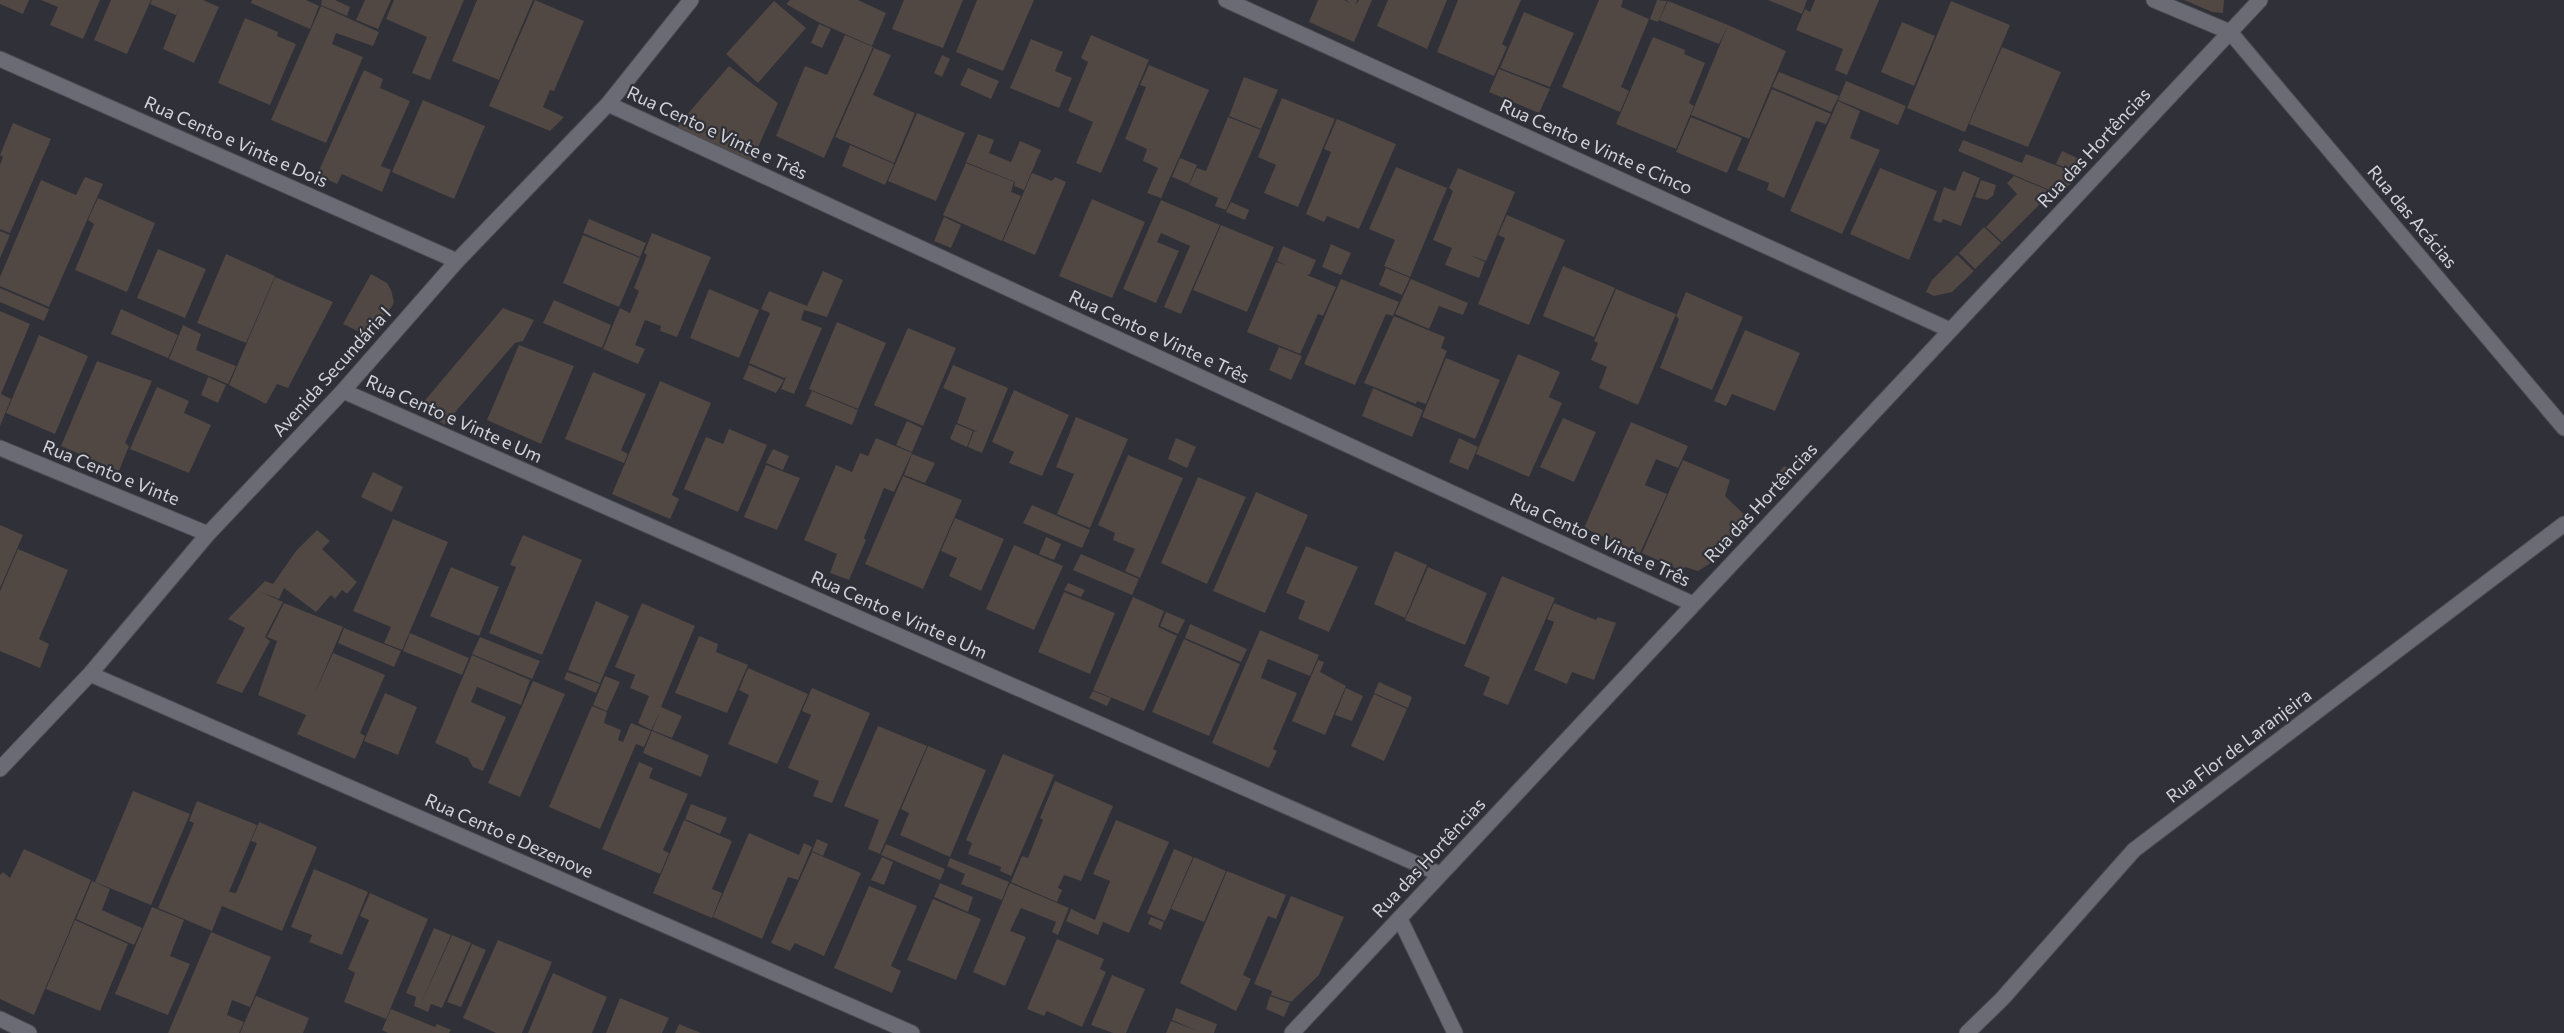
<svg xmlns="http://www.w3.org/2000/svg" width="2564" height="1033" font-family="Commissioner,sans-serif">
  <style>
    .building { fill: #514743 }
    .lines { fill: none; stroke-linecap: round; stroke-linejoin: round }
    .minor-casing { stroke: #4b4c53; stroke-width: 17 }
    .minor { stroke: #6a6b75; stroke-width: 15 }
    .labels { text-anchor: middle; stroke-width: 4.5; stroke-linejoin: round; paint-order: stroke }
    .street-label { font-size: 18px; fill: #d2d3d8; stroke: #2f3038 }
  </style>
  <rect width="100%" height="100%" fill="#2f3038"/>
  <path class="building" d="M0,0H29L23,14L0,4Z
    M41,0H100L83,39L50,25L58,7Z
    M111,0H151L127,54L94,40Z
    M152,0H203L219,7L194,63L163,49L180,6L176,15L150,4Z
    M252,0H306L319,6L310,29L251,3Z
    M322,0H335L350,7L347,16L321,5Z
    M365,0H391L378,29L356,20Z
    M394,0H464L430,80L412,73L427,37L386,19Z
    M477,0H533L499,80L452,61Z
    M535,0L584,21L554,91L550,90L543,107L564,117L550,131L489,106Z
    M790,0H858L886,13L872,46L818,22L786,4Z
    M904,0H963L943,48L892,29Z
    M977,0H1034L1003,71L956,52Z
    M1318,0H1344L1350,3L1346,0H1357L1356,5L1359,0H1372L1354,42L1309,22Z
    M1388,0H1447L1427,49L1377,26Z
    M1458,0H1521L1502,44L1507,47L1494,76L1437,52Z
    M1599,0H1623L1621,7L1649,19L1621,87L1629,91L1620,112L1562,87Z
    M1657,0L1667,1L1658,22L1650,19Z
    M1768,0H1807L1802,14Z
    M1815,0H1879L1847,75L1835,70L1843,49L1796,30L1805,9L1810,12Z
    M2184,0H2224L2223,13L2212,12Z
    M774,1L806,28L758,83L726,54Z
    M1668,1L1728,25L1719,44L1659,20Z
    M1951,1L2010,25L1965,132L1907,108Z
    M321,6L379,32L373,46L336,33L332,44L363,57L326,143L271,120Z
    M1524,12L1574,33L1550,87L1500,68Z
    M245,18L278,32L277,36L296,44L270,105L218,83Z
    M1902,22L1935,36L1914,86L1881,72Z
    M819,24L831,29L822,48L811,43Z
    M1728,25L1786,51L1749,139L1691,115Z
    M845,35L873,47L824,158L776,136L805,66L827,75Z
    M1091,35L1149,60L1101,173L1076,163L1093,122L1068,111L1088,62L1081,58Z
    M1653,37L1685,50L1684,54L1705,63L1689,103L1694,106L1676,149L1616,124Z
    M1031,39L1063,52L1055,71L1072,78L1059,108L1010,88Z
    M2002,47L2061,72L2028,147L1969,124Z
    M874,48L891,55L873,95L915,113L894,163L835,137Z
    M942,55L950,59L942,77L934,73Z
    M1149,65L1209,90L1161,198L1147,193L1158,168L1143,161L1147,149L1125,139L1146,87L1140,85Z
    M729,66L778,103L749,167L678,129L679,124Z
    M968,68L999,81L991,99L960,85Z
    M1499,69L1550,89L1539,113L1489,92Z
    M364,70L383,79L380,88L410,101L381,166L391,170L382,192L342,174L337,184L317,175Z
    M1779,72L1839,96L1831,112L1772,87Z
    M1244,77L1278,90L1261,129L1229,116Z
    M1846,81L1906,106L1898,125L1838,100Z
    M1772,89L1831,114L1826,124L1816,121L1784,198L1767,190L1769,183L1737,170Z
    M1282,98L1335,119L1298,207L1264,193L1276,165L1258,157Z
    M423,100L485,126L454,199L392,172Z
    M1838,101L1860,111L1850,138L1880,150L1842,234L1790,211Z
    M917,113L965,133L936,201L888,181Z
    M1228,117L1261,130L1226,210L1215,206L1218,198L1189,185L1197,168L1206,171Z
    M1691,117L1742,138L1727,173L1676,152Z
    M1337,119L1396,144L1359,229L1327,216L1324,222L1306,214L1331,152L1324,149Z
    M13,123L51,139L10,233L0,229V165L3,157L0,155Z
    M978,134L994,140L989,153L1011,162L1020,141L1041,150L1024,190L1014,186L1015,182L966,162Z
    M1963,140L2022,163L2026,154L2079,174L2061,195L1958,151Z
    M850,145L894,164L885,185L842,166Z
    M2062,151L2088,163L2080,173L2056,164Z
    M1180,158L1197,165L1189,184L1172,177Z
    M966,163L1014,182L1011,192L1021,196L1002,241L943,215Z
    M1396,167L1447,188L1410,277L1384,266L1395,240L1369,229Z
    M1458,168L1515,192L1486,261L1470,255L1485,262L1479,278L1445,265L1452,248L1433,240L1453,191L1449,188Z
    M1880,168L1937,191L1909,260L1850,234Z
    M1963,171L1980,178L1961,226L1943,219L1941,223L1933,220L1944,187L1955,191Z
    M1032,173L1052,181L1055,177L1066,182L1035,255L1003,241Z
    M2014,176L2052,192L2002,242L1986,227L2017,194L2007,183Z
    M85,177L103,184L49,307L0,286V277L41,180L76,195Z
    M1981,180L1996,185L1993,196L1987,200L1975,197Z
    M98,198L155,223L127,292L75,270L94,224L88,220Z
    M1092,199L1145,222L1112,298L1059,276Z
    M1161,200L1220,225L1181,314L1164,307L1190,246L1161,233L1157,242L1179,251L1156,303L1123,289Z
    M1231,202L1249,210L1245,220L1226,212Z
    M1507,215L1565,240L1529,325L1478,304L1505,238L1498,235Z
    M944,217L961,225L951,248L934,241Z
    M589,219L646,243L640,257L583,233Z
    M1221,225L1274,247L1247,312L1193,290Z
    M1984,227L2001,243L1975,269L1959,253Z
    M0,231L10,235L0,258Z
    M652,233L711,257L677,337L660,331L661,326L645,320L635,345L645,349L638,364L603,349L620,308L630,313L639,291L634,288L647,255L644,253Z
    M583,235L640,258L619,307L563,283Z
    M1331,244L1351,253L1341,275L1322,267Z
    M1283,246L1316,260L1310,274L1307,275L1336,287L1323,316L1318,314L1300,354L1247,332L1276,262L1286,265L1277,261Z
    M158,249L206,269L185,318L137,298Z
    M226,254L275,276L246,343L197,323Z
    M1957,255L1974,271L1952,292L1934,296L1926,292L1932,280Z
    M1563,266L1615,288L1594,337L1543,316Z
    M1386,268L1410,278L1402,295L1379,285Z
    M823,271L843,280L827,317L804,310L801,320L822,328L794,394L781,389L786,377L784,378L749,363L770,313L761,309L769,291L807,306Z
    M371,274L387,283L391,290L394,302L391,308L366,335L343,324Z
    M275,277L333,302L288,388L277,384L266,404L229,385Z
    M1341,279L1399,302L1393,316L1386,314L1355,385L1304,364Z
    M1411,279L1468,303L1463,315L1439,306L1429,329L1395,314Z
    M0,288L49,309L44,321L0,302Z
    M709,289L759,310L739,358L690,338Z
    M1616,289L1676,314L1638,405L1599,388L1607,367L1591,360L1598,343L1594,341Z
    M1686,292L1743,317L1712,390L1660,368L1679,319L1676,316Z
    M554,300L611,325L602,348L543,323Z
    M503,308L534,320L523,341L515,343L444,425L421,405Z
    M121,309L178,335L168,358L111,334Z
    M0,311L30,324L1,394L11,399L0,426Z
    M1394,316L1445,337L1441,348L1447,351L1426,404L1417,401L1416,404L1364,383Z
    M837,322L886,343L858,409L809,389Z
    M183,325L201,334L196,350L236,366L228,384L169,359Z
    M908,328L956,348L923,426L874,405Z
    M1745,330L1800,353L1775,411L1732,394L1726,406L1714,401Z
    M39,335L88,356L55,434L6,413Z
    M519,345L574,366L541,444L487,420Z
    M1279,347L1302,356L1291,380L1269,370Z
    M1518,354L1560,372L1549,397L1562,403L1529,477L1476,454Z
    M1446,358L1500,380L1475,439L1422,417Z
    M97,361L152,381L125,443L129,446L119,471L61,446Z
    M749,365L784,380L776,393L743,379Z
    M953,365L1008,388L982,453L968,447L974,431L978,432L957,423L966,398L943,388Z
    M593,372L646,394L621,450L628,454L624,463L565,439Z
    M208,377L226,385L218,403L201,395Z
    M660,381L711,403L672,495L679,499L670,519L612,494Z
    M157,387L189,401L184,413L211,425L189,473L130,449Z
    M1373,388L1423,410L1412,437L1362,416Z
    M1014,390L1069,415L1042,476L1009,463L1014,452L992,442Z
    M812,391L858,410L852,425L805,406Z
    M1076,417L1128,439L1090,528L1057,514L1074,474L1056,467Z
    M1563,418L1596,432L1574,482L1540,467Z
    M907,421L922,428L912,452L896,445Z
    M1631,422L1688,446L1678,468L1656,459L1645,485L1667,494L1640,553L1584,528Z
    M956,424L973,431L967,447L950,439Z
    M729,429L767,445L738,512L684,489L706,437L723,444Z
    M876,438L912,453L894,492L884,488L864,538L866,540L849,580L830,573L837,554L804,540L836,465L852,472L860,453L868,456Z
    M1176,438L1196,447L1187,468L1168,459Z
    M1459,438L1478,447L1468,470L1449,462Z
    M773,449L789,456L783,470L766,463Z
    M912,454L935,463L925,483L904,475Z
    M1128,455L1183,478L1140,578L1125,571L1135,549L1113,540L1115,533L1098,525Z
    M1683,460L1730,480L1725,496L1750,520L1711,563L1698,571L1685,567L1682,571L1642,553Z
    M766,465L800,478L777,530L744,517Z
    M1784,466L1795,471L1785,482L1774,478Z
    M373,472L403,487L392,512L361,497Z
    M903,476L962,500L923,589L865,564Z
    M1198,477L1246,497L1207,584L1161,563Z
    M1256,492L1308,515L1265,613L1213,591Z
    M1032,505L1090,530L1082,548L1023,523Z
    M955,518L1004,539L981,591L949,576L957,558L941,551Z
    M393,519L448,542L402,650L384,643L391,627L353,611Z
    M0,525L23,535L0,588Z
    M317,530L330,541L322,549L357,582L347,594L342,590L335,599L331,595L316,612L284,588L279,599L261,592L283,602L265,637L270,641L242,693L216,683L245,628L228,619L265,581L273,584L296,551Z
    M523,535L582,560L542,655L489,633L516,567L510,565Z
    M1046,537L1061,544L1054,560L1039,554Z
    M1014,545L1063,566L1034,630L986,609Z
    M1306,546L1358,567L1329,632L1298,619L1305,601L1286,593Z
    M18,549L68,570L39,639L49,644L40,668L0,651V591Z
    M1395,551L1427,565L1405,618L1374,604Z
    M1081,554L1139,579L1132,595L1073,570Z
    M451,567L499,587L479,636L430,616Z
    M1428,567L1487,593L1465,645L1405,620Z
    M1502,576L1555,598L1508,705L1483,695L1490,677L1464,666Z
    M1068,583L1085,590L1081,597L1064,590Z
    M1064,592L1115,613L1090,674L1038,652Z
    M1133,597L1164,611L1158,627L1177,636L1144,711L1093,690Z
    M596,601L629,616L600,683L568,670Z
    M284,603L343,627L314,695L333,653L385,675L360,733L365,736L355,759L297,734L306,715L258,695L277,641L267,637Z
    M642,603L695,626L661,707L682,716L672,738L652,730L660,712L651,730L638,723L649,696L630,688L635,675L615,667Z
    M1554,603L1596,620L1598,617L1616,623L1594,680L1572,672L1567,684L1534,670L1554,622L1547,619Z
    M1166,612L1185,620L1178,634L1160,626Z
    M1190,624L1247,649L1241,662L1185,638Z
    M344,628L401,651L394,667L338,643Z
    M1260,630L1319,655L1310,676L1268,659L1261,678L1297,693L1273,749L1277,751L1269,768L1212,743Z
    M410,633L469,658L462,675L403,651Z
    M699,636L718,644L716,652L748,665L727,713L675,693Z
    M480,637L540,661L532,679L472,654Z
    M1184,639L1240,664L1209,736L1152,712Z
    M472,655L530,680L521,705L477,687L471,702L506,717L483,771L473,767L468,758L435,743Z
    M1318,660L1324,662L1320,672L1346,686L1325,735L1292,721Z
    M748,668L808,694L777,764L728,744L749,695L739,690Z
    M567,672L600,684L596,693L564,679Z
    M605,676L620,682L607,711L593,705Z
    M533,681L565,694L520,797L488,783Z
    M1379,682L1412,697L1408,708L1374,693Z
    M812,688L870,713L832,803L813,796L819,781L788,768L811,715L802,711Z
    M1346,688L1363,696L1352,721L1335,715Z
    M1093,691L1111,698L1107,706L1089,698Z
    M385,693L417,707L398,755L364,741Z
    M1374,694L1407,709L1384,761L1351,746Z
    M592,706L607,712L604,723L621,730L618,740L623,742L631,723L651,731L644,747L636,744L600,829L549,807Z
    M878,726L927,746L880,854L868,849L879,820L844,806Z
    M652,731L709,755L701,777L643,753Z
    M928,746L986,770L950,857L900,835L909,813L901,809Z
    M1003,754L1054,775L1011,876L1000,871L1001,867L968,854L972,843L966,840Z
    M639,762L653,768L649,778L688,794L663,850L669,853L660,874L602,849Z
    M1055,781L1113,806L1081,881L1064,875L1058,888L1062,890L1057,902L1011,882L1022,856L1028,858L1043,820L1040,818Z
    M133,791L190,814L151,905L95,882Z
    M197,801L257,825L229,892L236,893L257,843L251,841L259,822L317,847L282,931L222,906L212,931L158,908L194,823L189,821Z
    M691,804L727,818L720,834L685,819Z
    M684,820L732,841L712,889L722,893L712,918L653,893Z
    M1116,820L1169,842L1129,933L1103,922L1098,935L1066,921L1071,909L1095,920L1110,881L1093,874Z
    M749,833L799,855L804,843L812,847L798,880L788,877L762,939L713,917Z
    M817,839L828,844L823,856L812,851Z
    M886,844L945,869L940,880L881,855Z
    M24,849L91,880L34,1015L0,999V875L3,872L10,878Z
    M1174,849L1193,857L1165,921L1147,913Z
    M812,852L861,873L824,956L795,943L790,951L771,943Z
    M882,857L893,862L884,885L871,880Z
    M1194,857L1226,871L1204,922L1171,909Z
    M950,858L1009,882L1002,900L961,884L965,874L947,866Z
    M314,869L368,892L342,955L309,942L312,935L291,927Z
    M1227,871L1286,895L1276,919L1268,916L1243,975L1251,979L1236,1011L1180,983Z
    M92,881L110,889L102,910L142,928L134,945L76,919Z
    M940,883L973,897L968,912L934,897Z
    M1010,883L1069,908L1058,935L1052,932L1056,922L1021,908L1010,931L1026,937L1005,986L973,972Z
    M869,886L917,906L891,966L901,971L892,993L834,968Z
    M370,893L428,919L386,1019L344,1002L355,973L348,969L369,920L360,916Z
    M1291,896L1344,917L1319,975L1291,1002L1271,995L1272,991L1254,984Z
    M933,899L981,919L956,980L907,960Z
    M152,907L184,920L170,956L190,964L168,1015L115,994Z
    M1151,917L1164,922L1161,930L1148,924Z
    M75,920L128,944L100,1011L46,989Z
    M434,928L451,935L419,1008L414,1006L416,997L406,993Z
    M211,932L271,957L250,1007L232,1000L227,1015L244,1022L239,1033H168Z
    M452,935L471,943L442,1008L431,1004L428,1012L419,1008Z
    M1057,939L1104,959L1100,969L1106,972L1082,1027L1047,1011L1044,1016L1027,1009Z
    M498,940L552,962L522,1033H496L463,1018Z
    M472,944L486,950L461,1007L447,1002Z
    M553,973L607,997L592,1033H528Z
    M1112,975L1145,989L1126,1033H1113L1091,1025Z
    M256,996L309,1018L303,1033H240Z
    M1270,996L1290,1003L1284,1017L1266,1009Z
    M620,998L669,1018L662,1033H606Z
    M1176,1008L1217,1024L1214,1033H1166L1171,1021L1198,1031L1172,1020Z
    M391,1009L435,1027L437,1024L451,1030L449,1033H388L382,1030Z
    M679,1024L701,1033H675Z"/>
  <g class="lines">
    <defs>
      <path id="minor" d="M1226,0L1950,330
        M2154,0L2230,32L2564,428
        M0,59L457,261
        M608,104L1693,604
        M343,391L1440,874
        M0,448L208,534
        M90,674L912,1033
        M0,769L90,674L208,534L343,391L457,261L608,104L691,0
        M1400,919L1455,1033
        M0,1019L29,1033
        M1292,1033L2260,0
        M1967,1033L2002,999L2134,850L2564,524"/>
    </defs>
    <use href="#minor" class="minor-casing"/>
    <use href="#minor" class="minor"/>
  </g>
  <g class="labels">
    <g class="street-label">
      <text transform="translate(717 133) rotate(25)" y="6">Rua Cento e Vinte e Três</text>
      <text transform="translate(236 142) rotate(24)" y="6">Rua Cento e Vinte e Dois</text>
      <text transform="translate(1596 147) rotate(24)" y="6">Rua Cento e Vinte e Cinco</text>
      <text transform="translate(2094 148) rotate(-47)" y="6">Rua das Hortências</text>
      <text transform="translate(2412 217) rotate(50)" y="6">Rua das Acácias</text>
      <text transform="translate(1159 337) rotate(25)" y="6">Rua Cento e Vinte e Três</text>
      <text transform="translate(332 372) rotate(-48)" y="6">Avenida Secundária I</text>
      <text transform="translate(454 419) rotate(24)" y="6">Rua Cento e Vinte e Um</text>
      <text transform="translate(111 473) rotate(22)" y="6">Rua Cento e Vinte</text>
      <text transform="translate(1761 503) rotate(-47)" y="6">Rua das Hortências</text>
      <text transform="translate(1600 540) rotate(25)" y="6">Rua Cento e Vinte e Três</text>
      <text transform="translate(899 615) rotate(24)" y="6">Rua Cento e Vinte e Um</text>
      <text transform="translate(2239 746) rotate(-37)" y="6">Rua Flor de Laranjeira</text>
      <text transform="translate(509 836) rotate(24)" y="6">Rua Cento e Dezenove</text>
      <text transform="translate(1429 858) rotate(-47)" y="6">Rua das Hortências</text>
    </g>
  </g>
</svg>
